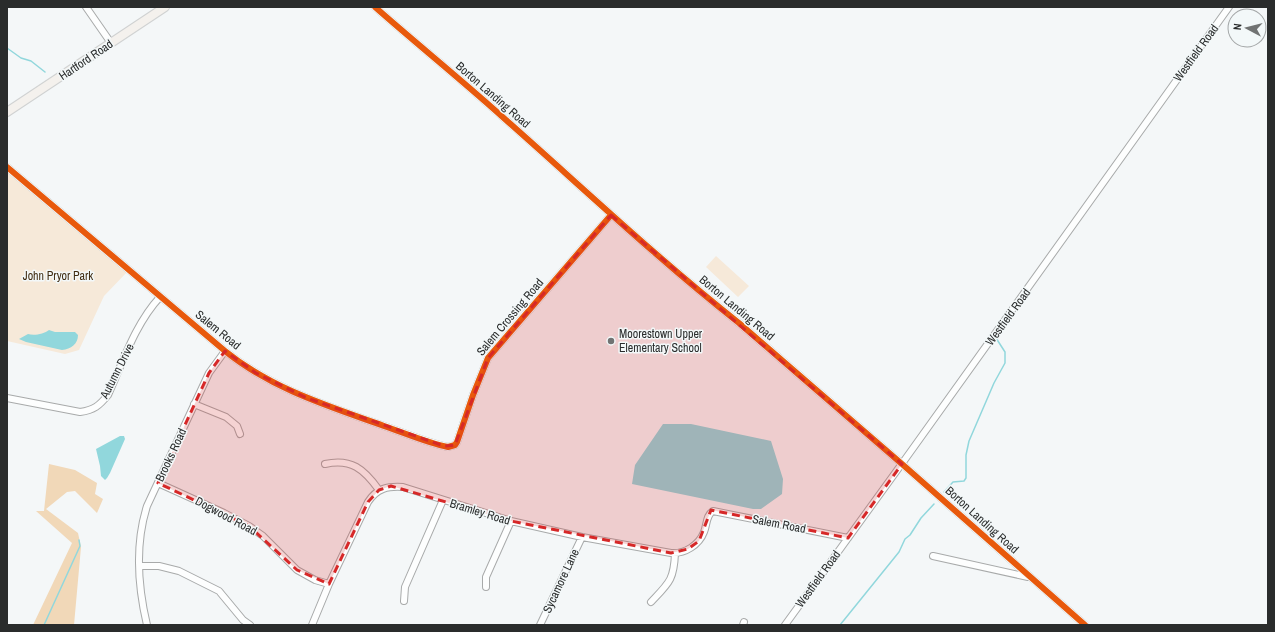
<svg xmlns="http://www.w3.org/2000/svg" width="1275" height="632" font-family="'Archivo Narrow',sans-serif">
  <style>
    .green { fill: #f6e9d9 }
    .forest { fill: #f1d8b8 }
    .water { fill: #91d7dc }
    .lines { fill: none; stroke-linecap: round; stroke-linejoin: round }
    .stream { stroke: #91d7dc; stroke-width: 1.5 }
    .minor-casing { stroke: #a8aaaa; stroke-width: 8 }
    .major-casing { stroke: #d0d2d2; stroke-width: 10 }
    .minor { stroke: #fdfefe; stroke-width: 6 }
    .major { stroke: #f4f1ed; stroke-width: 8 }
    .cycleway-casing { stroke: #f3f8f9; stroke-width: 8 }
    .cycleway { stroke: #e8590c; stroke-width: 6 }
    .marked { fill: #d62828; fill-opacity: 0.2; stroke: #d62828; stroke-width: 3; stroke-dasharray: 8 5; stroke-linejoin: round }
    .poi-dot { fill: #717373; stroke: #f3f8f9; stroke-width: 1.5 }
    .labels { text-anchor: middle; stroke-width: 3; stroke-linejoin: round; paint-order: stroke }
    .street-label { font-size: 12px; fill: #2a2c2c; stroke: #f3f8f9 }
    .park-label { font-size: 12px; fill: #402c12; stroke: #f3f8f9 }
    .poi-label { font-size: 12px; fill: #2a2c2c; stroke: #f3f8f9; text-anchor: start }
  </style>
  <rect width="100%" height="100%" fill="#f4f7f8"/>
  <path class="green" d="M7,164L129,270L104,296L79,350L65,354L7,341Z
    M716,256L749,286L738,297L706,267Z"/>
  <path class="forest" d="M49,464L75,470L97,483L95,494L103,499L97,513L75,491L67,492L46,509L78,533L81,547L74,625H33L72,543L36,511H44Z"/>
  <path class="water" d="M49,330L55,332H75L78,335C78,344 71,349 62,350L26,342L19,339L28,334C34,336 44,334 49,330Z
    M663,424H691L771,441L783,479L782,494L761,509H753L632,484L635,465Z
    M120,436H124L125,439L110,473L107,478L105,480L101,476L100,466L96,449Z"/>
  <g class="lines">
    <path class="stream" d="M7,48L21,58L31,61L45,72
      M944,492L953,482L964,481L966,478V455L969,441L994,383L1005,363V352L996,338
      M44,625L80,546L79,540
      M840,625L899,552L905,539L910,535L921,518L934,504"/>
    <defs>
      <path id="minor" d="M86,7L111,43
        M375,7C418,45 463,81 506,120C583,188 658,259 739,323L902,464L1085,625
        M7,167L225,351C272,389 328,406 384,426C405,433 427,443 448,447L455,445L457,442L473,395L488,358L611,215
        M7,398L80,412C94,410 99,406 108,395C123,362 135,324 160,297
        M194,404L226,417L237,426L240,434
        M325,464C351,458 364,469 379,490
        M158,483L224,513L249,526L263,536L297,570L315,580L329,584
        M933,556L1028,577
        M140,566H159L179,571L219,591L243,620L250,625
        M486,587V577L511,521
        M404,601L405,587L443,500
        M651,602C669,583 674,580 675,553
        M147,625C138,587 135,544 147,506L209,373L225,351
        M312,625L329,584L368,502C377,488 388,486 403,487L511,521L582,537L671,553C685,554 699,545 704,532C707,525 706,515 713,511L848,538
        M540,625L582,537
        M743,625L744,622
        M785,625L906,458L1229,7"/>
      <path id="major" d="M7,112L165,7"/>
    </defs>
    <use href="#minor" class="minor-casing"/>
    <use href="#major" class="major-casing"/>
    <use href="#minor" class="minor"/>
    <use href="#major" class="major"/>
    <defs>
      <path id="cycleway" d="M375,7C418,45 463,81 506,120C583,188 658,259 739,323L902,464L1085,625
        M7,167L225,351C272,389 328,406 384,426C405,433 427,443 448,447L455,445L457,442L473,395L488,358L611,215"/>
    </defs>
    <use href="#cycleway" class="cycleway-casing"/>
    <use href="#cycleway" class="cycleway"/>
  </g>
  <path class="marked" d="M611,215L902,464L848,538L711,510L699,541L688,549L671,553L511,521L391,486L379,490L368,502L329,584L297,570L249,526L158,483L209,373L225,351L256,373L307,398L444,446L455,445L488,358Z"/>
  <circle class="poi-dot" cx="611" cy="341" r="4"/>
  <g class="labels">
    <g class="street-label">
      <text transform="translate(1196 53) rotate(-54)" y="4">Westfield Road</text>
      <text transform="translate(86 60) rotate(-34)" y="4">Hartford Road</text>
      <text transform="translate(493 95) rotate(41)" y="4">Borton Landing Road</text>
      <text transform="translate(737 308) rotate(40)" y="4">Borton Landing Road</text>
      <text transform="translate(510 317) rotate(-50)" y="4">Salem Crossing Road</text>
      <text transform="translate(1008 317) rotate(-54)" y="4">Westfield Road</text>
      <text transform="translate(218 330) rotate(39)" y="4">Salem Road</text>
      <text transform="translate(117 371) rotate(-63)" y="4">Autumn Drive</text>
      <text transform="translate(171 455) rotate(-65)" y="4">Brooks Road</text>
      <text transform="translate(480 512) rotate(17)" y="4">Bramley Road</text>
      <text transform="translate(226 516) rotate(28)" y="4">Dogwood Road</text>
      <text transform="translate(982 520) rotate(42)" y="4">Borton Landing Road</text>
      <text transform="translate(779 524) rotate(11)" y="4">Salem Road</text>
      <text transform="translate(818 579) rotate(-54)" y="4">Westfield Road</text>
      <text transform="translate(561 581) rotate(-65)" y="4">Sycamore Lane</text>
    </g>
    <g class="park-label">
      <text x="58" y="280">John Pryor Park</text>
    </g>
    <g class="poi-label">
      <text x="619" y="338">Moorestown Upper<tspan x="619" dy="14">Elementary School</tspan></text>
    </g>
  </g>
  <rect width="1275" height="632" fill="none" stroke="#2a2c2c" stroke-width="16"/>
  <g transform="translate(1247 28) rotate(277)"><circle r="19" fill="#f3f8f9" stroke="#a3a6a7"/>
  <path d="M0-3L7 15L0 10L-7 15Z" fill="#717373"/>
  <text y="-6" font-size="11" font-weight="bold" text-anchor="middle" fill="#2a2c2c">N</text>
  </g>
</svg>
